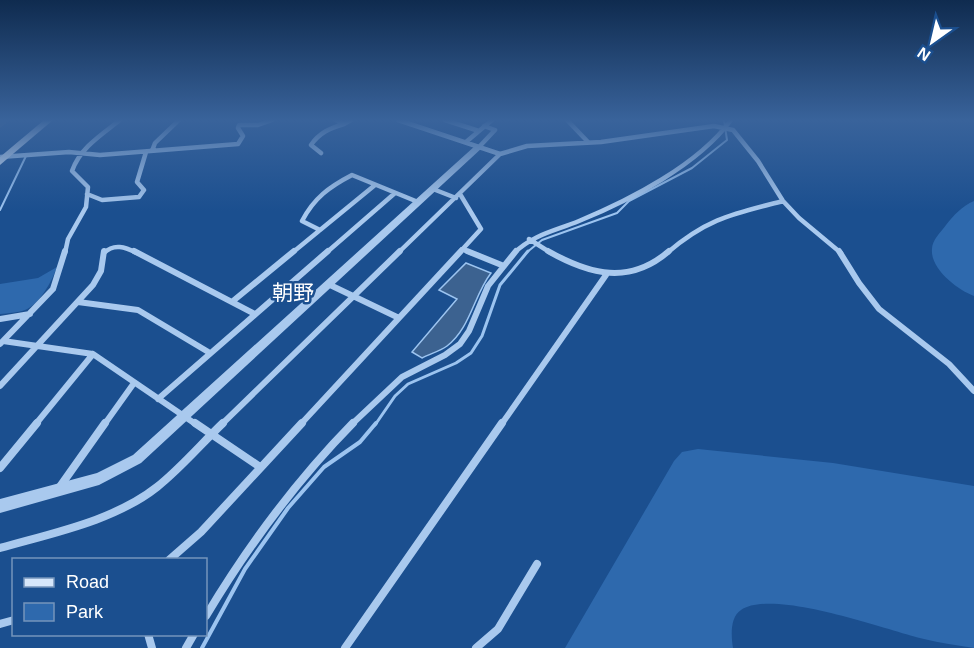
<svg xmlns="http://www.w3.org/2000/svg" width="974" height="648" font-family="Helvetica,'Noto Sans JP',sans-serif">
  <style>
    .green { fill: #2e69ad }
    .water { fill: #3c6290; stroke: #9cc4f0; stroke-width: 1.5 }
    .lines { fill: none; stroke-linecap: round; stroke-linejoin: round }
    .stream-far2 { stroke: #9cc4f0; stroke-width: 2 }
    .stream-far1 { stroke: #9cc4f0; stroke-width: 3 }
    .stream { stroke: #9cc4f0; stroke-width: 4 }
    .river { fill: #3c6290; fill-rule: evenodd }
    .minor-far2 { stroke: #a9c9ee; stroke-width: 4.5 }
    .minor-far1 { stroke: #a9c9ee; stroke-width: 6 }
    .minor { stroke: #a9c9ee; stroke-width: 8 }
    .tertiary { fill: #a9c9ee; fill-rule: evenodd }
    .secondary { fill: #d6e6fa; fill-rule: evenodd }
    .labels { text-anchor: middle; stroke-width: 5; stroke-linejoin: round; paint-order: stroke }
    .quarter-label { font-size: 21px; fill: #fff; stroke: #1b4f8f }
  </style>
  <rect width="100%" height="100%" fill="#1b4f8f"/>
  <path class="green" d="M974,201V296C958,290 930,269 932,249C932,240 941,232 946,225C954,215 962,206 974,201Z
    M57,267C52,281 40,304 25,310C17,313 8,313 0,314V284L38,278Z
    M698,449L833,463L974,486V648C957,645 940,643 924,639C886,630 774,588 741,610C730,617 731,636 733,648H565L674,461L682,452Z"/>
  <path class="water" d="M466,263L491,273C474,295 470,329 447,346C440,351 430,354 422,358L412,352L457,299L439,290Z"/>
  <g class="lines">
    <path class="stream-far2" d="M0,210L26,156
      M526,253L542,240L617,213L629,201L692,168L727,140L724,120"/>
    <path class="stream-far1" d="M375,425L395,396L408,384L456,363L471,353L482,336L500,285L528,251"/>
    <path class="stream" d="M202,648L245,569L288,508L324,467L360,442L376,423"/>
    <path class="river" d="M0,120H10L0,128Z"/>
    <path class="minor-far2" d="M336,120L344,124L351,120
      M398,120L500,154
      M445,120L479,131
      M567,120L588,142
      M466,142L492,120
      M479,147L495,130L484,126
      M152,151L155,143L179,120
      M321,153L311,145C319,133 330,128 344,124
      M0,157L69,152L100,155L238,144L243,136L238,128L239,125H258L272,120
      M433,189L456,198
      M87,194L102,200L139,197L144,190L137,182L146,152
      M320,230L302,221C314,198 329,187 352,175L418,202
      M529,239L551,253
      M462,249L471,253
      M65,253L68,239L86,207L88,187L72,171C80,148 101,135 120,120
      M104,253C114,243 125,247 137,253
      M292,253L375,185
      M326,253L395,193
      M398,253L500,154L527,146L601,142L714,126L733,130L758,161L783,201L799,218L841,253
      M459,253L481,229L460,194
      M514,253C534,234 555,231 579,221C630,200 698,165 731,120
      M667,253C708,218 733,214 783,201"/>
    <path class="minor-far1" d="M134,251L255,314
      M467,251L504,266
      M548,251C590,275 630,285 669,251
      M839,251L859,283L879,309L949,364L974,391
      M328,284L399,318
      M233,301L294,251
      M78,302L138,310L210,353
      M0,319L30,314
      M3,341L93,354L197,425
      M0,344L53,289L65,251
      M0,386L93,285L101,271L104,251
      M158,399L328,251
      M35,425L93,354
      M104,425L134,383
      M221,425L400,251
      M300,425L461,251
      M351,425L402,377L445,355L460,344L469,331L488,286L516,251
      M501,425L606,275"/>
    <path class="minor" d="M195,423L260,467
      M0,468L37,423
      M59,488L105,423
      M0,548C52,533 114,521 157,487C181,468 201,444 223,423
      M169,560L201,532L302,423
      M206,616C248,546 296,481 353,423
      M0,624L14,620
      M148,634L152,648
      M186,648L194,634
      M345,648L502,423
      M476,648L498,629L537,564"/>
    <path class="tertiary" d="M476,145L483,147L141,463L99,485L0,513V499L97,473L133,455Z"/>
    <path class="secondary" d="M44,120H53L0,165V157Z"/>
  </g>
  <linearGradient id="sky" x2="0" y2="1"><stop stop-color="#0f2b4f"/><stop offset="0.57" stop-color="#39639b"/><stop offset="1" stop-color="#39639b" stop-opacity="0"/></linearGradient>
  <rect width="974" height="211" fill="url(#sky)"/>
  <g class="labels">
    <g class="quarter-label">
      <text x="293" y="300">朝野</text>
    </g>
  </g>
  <rect x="12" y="558" width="195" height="78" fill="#1b4f8f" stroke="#7695bc" stroke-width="1.5"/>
  <rect x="24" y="578" width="30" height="9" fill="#d6e6fa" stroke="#7695bc" stroke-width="1.5"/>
  <text x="66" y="588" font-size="18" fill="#ffffff">Road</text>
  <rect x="24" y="603" width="30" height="18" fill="#2e69ad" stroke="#7695bc" stroke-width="1.5"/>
  <text x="66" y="618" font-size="18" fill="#ffffff">Park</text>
  <g transform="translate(932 42) rotate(214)" stroke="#1b4f8f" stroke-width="4.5" paint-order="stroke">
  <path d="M0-4.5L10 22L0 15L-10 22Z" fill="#ffffff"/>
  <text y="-9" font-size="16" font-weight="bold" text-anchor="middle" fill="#ffffff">N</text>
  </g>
</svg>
